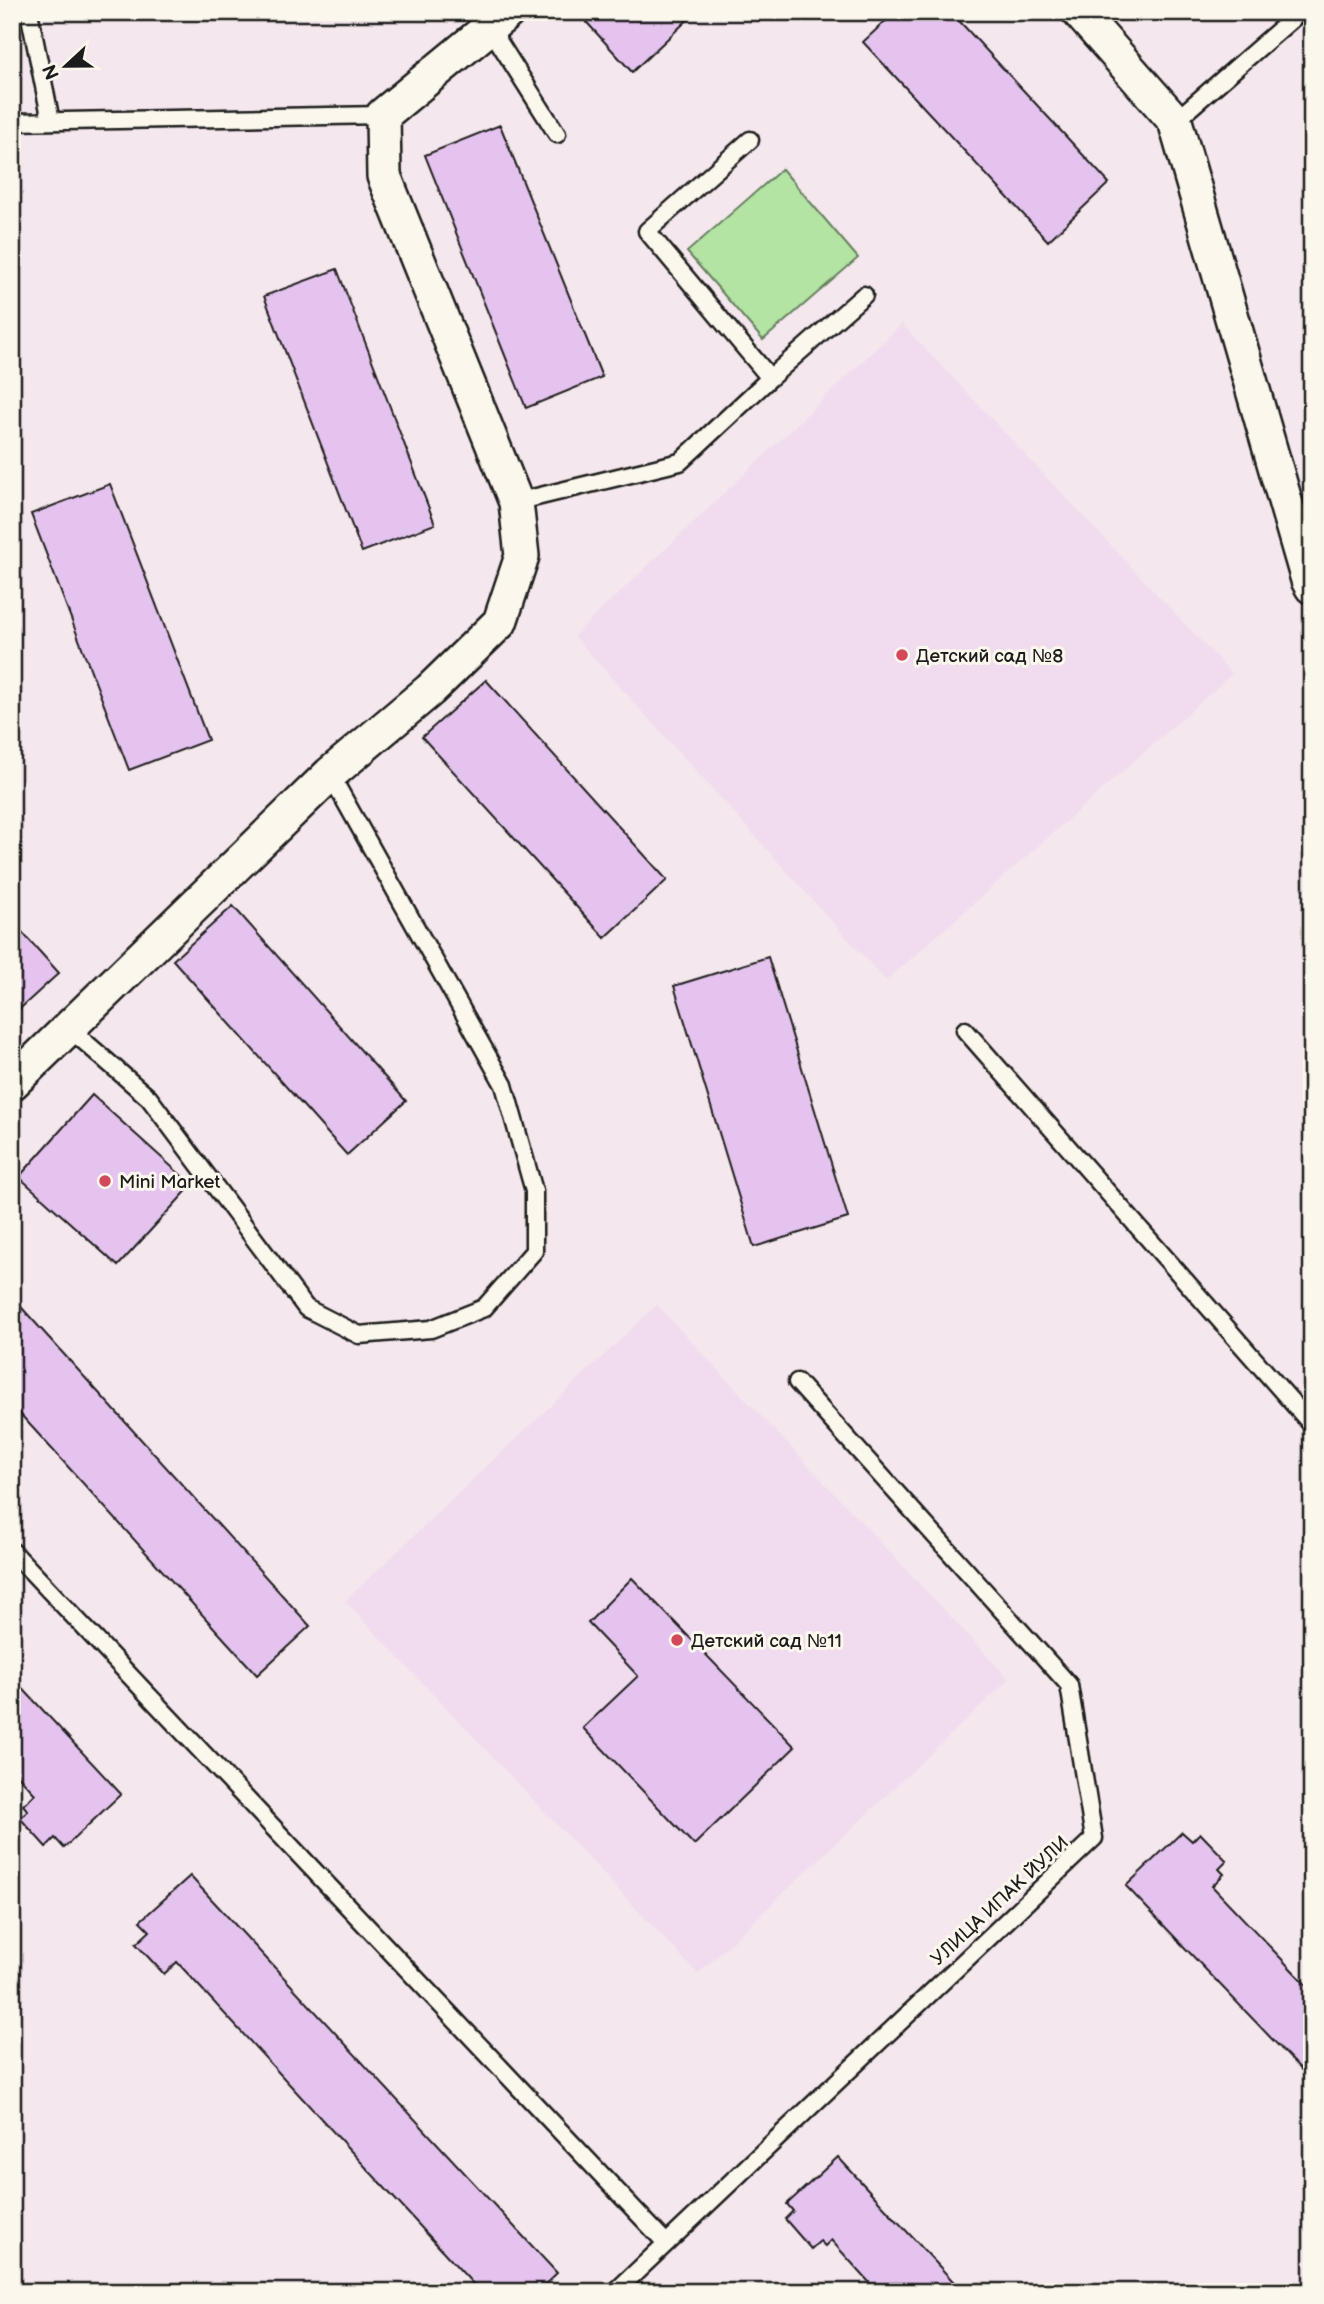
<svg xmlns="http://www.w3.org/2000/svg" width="1324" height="2304" font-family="'Balsamiq Sans',sans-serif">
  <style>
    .built { fill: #f0dcee }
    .green { fill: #b3e4a4; stroke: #688060; stroke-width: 2 }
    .building { fill: #e5c3ef; stroke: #1c1c1c; stroke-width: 2 }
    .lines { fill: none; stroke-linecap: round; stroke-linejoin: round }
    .lane-casing { stroke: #1c1c1c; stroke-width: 21 }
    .street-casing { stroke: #1c1c1c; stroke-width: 38 }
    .lane { stroke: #fbf7ec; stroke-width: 16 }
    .street { stroke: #fbf7ec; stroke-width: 33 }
    .poi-dot { fill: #d1495b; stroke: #fbf7ec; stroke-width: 2.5 }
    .labels { text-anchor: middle; stroke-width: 6; stroke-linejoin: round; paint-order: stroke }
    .poi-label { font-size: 19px; fill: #1c1c1c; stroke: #fbf7ec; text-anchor: start }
    .street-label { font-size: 19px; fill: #1c1c1c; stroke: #fbf7ec }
  </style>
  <rect width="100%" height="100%" fill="#f4e7ed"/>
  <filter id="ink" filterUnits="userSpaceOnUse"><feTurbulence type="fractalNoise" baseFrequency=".0143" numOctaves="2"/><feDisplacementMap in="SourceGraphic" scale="14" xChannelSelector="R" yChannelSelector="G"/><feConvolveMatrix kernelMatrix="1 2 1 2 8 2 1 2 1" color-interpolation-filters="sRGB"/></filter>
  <g filter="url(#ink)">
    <path class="built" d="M902,324L1232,674L886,981L574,636Z
      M657,1305L1009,1679L698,1974L345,1601Z"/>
    <path class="green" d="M782,169L858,258L763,340L687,252Z"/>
    <path class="building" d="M583,12H696L632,72L580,15Z
      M895,12H951L1109,183L1048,241L863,42Z
      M500,125L602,377L526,408L425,155Z
      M337,269L435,524L362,552L264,296Z
      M110,484L208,740L129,770L31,514Z
      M486,680L667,880L605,938L422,737Z
      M233,906L406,1101L347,1155L173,960Z
      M12,921L59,973L12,1016Z
      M768,957L848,1218L754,1247L674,986Z
      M92,1095L192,1185L118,1266L19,1177Z
      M12,1297L310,1626L257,1675L12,1405Z
      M632,1578L795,1747L694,1845L583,1728L638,1676L588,1623Z
      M12,1677L121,1794L64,1848L55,1838L46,1847L20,1818L28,1811L23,1805L35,1794L12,1769Z
      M1182,1832L1192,1841L1200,1833L1227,1861L1219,1869L1224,1874L1212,1886L1312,1991V2081L1126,1886Z
      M190,1876L557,2273L537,2292H469L475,2286L177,1962L164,1974L136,1944L150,1931L140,1921Z
      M838,2157L963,2292H878L831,2240L825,2246L820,2241L811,2249L785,2219L793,2211L787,2204Z"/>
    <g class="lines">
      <defs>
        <path id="lane" d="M29,12L51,121
          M490,28L557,134
          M1175,121L1300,12
          M12,122L383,115
          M770,378L864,295
          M516,502L680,462L770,378L647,231L750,140
          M70,1029L149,1098L306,1308L359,1335L431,1329L484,1308L534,1251V1191L504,1085L330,774
          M965,1030L1312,1425
          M12,1551L666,2243
          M615,2292L1094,1838L1069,1685L797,1382"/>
        <path id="street" d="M1079,12L1175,121L1308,580L1312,587
          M12,1083L330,774L430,690L500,622L522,556L516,502L384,176L383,115L508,12"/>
      </defs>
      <use href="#lane" class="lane-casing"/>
      <use href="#street" class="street-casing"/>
      <use href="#lane" class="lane"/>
      <use href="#street" class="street"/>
    </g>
  </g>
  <g class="poi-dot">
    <circle cx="902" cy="655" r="7"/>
    <circle cx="105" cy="1181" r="7"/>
    <circle cx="677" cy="1640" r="7"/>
  </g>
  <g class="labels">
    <g class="poi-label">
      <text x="916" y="662">Детский сад №8</text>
      <text x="119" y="1188">Mini Market</text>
      <text x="691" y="1647">Детский сад №11</text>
    </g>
    <g class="street-label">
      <text transform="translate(999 1900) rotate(-43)" y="7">УЛИЦА ИПАК ЙУЛИ</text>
    </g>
  </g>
  <rect width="1324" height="2304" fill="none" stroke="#fbf7ec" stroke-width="42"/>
  <rect x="21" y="21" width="1282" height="2262" fill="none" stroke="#1c1c1c" stroke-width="2.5" filter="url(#ink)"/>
  <g transform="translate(66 66) rotate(248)" stroke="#fbf7ec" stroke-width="5" paint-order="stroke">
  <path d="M0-5L12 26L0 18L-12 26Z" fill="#1c1c1c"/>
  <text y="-10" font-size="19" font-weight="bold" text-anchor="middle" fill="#1c1c1c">N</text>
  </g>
</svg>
